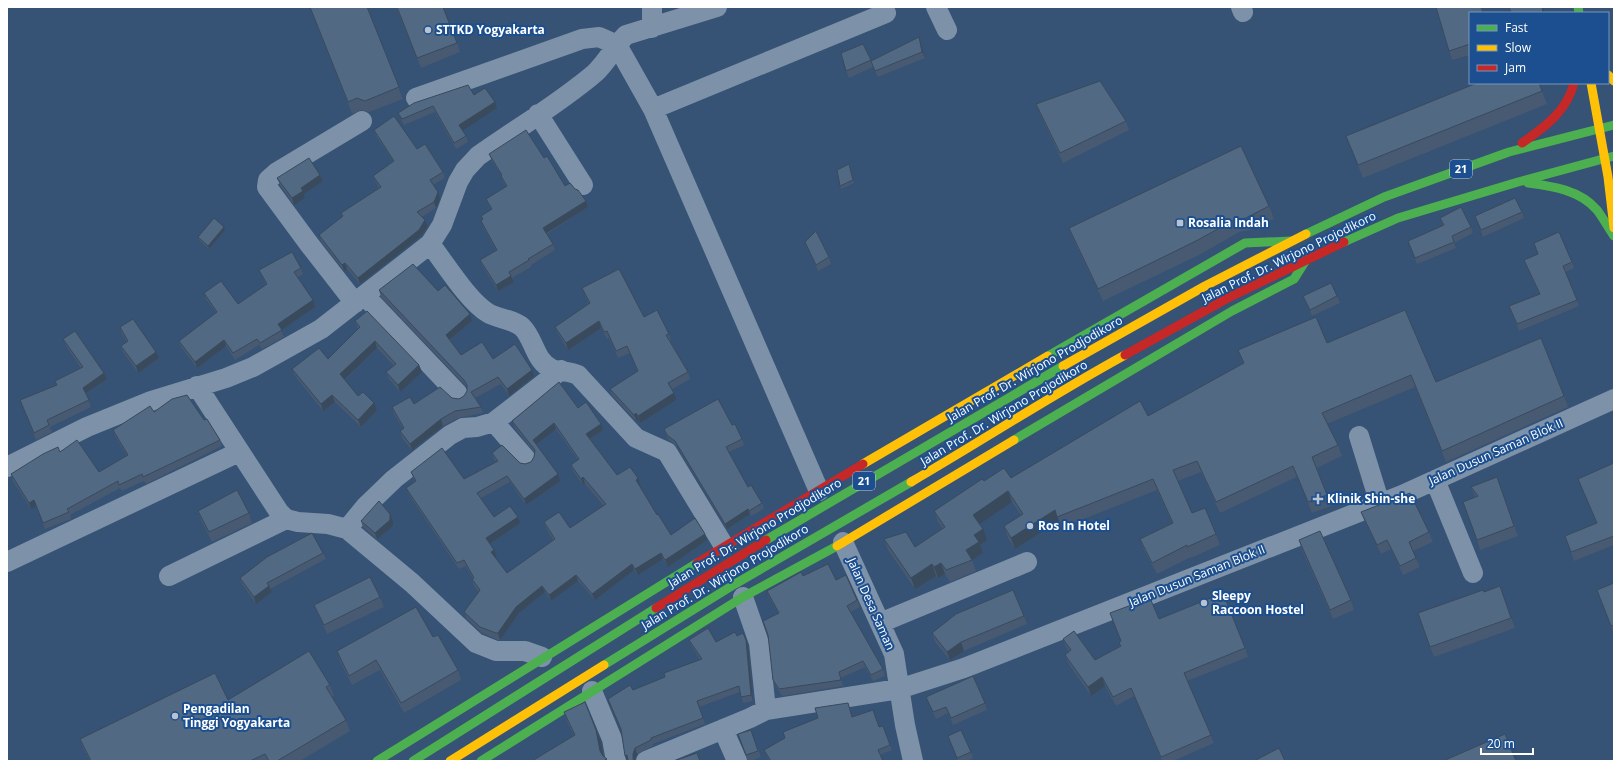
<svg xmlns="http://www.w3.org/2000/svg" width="1621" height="768" font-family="'Open Sans',sans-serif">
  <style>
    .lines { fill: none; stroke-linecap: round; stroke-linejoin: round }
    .street { stroke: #7d92a8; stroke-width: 20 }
    .fast { stroke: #4caf50; stroke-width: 9 }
    .slow { stroke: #ffc107; stroke-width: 9 }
    .jam { stroke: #c62828; stroke-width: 9 }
    .wall { fill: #475a72; fill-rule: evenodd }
    .shaded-wall { fill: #394a5c }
    .building { fill: #526984; stroke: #394a5c; fill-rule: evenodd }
    .poi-dot { fill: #b9c2ce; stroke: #1b4f8f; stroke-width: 1.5 }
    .labels { text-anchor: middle; stroke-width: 4; stroke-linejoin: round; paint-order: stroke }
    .shield { fill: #1b4f8f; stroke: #bbcadd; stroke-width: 1 }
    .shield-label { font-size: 11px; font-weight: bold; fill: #fff }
    .poi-label { font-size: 12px; font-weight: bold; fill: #fff; stroke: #1b4f8f; text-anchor: start }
    .street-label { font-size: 12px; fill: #fff; stroke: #1b4f8f }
  </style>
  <rect width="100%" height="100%" fill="#365274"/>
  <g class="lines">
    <path class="street" d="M652,7V28
      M936,7L947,30
      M1241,7L1243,12
      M416,98L582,39L599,37L617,45L653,109L819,491
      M653,109L886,13
      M538,114L583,185
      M430,244C445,263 468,301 488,313C498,319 513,319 522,327C534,338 535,362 552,369C560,372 570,371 578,375L636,438L667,452L724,546
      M365,296L458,394
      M355,303L309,244L267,187L268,180L277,172L362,121
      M197,386L279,512L286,519L298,522L328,524L347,529L412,583L476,643L496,651H525L542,657
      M494,422L526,459
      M1359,436L1380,504
      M7,467L87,427L151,401L226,378L253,367L321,329L430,244L442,225L458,182L465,170L478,156C516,129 560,103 595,73C607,62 614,47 626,35L717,7
      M1435,480L1473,573
      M347,529L365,507L394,479L450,435L463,428L477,427L494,422L561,370
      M843,542L894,654L905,725L913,761
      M7,562L239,452
      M169,576L286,519
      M743,597L759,643L766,710
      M880,623L1027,562
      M592,691L612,739L616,761
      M723,729L737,761
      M646,761L750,718L766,710L899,689L964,668L1402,495L1614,399"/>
    <path class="fast" d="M1578,7L1579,13
      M1528,183C1552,186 1580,190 1597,210C1603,218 1608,227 1614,236
      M1306,234L1384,197L1509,152L1614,125
      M1344,242L1398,218L1518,182L1614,156
      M1048,356L1245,243L1292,241
      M1014,440L1232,311L1294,279L1306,260
      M766,540L1063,366
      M604,665L735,584L911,482
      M377,761L697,563
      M413,761L656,608
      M481,761L743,597L837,546"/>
    <path class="slow" d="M1608,75L1614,81
      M1591,83L1608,177L1614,228
      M1063,366L1205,286L1306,234
      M863,464L1048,356
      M911,482C983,440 1052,395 1125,355
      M837,546L1014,440
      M450,761L604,665"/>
    <path class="jam" d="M1522,143C1545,127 1567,111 1574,83
      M1125,355L1228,298L1344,242
      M697,563L863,464
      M656,608L766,540"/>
  </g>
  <path class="wall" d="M310,7H367L403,99L369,112L361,110L352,114Z
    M396,7L457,43L460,52L421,68Z
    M1436,7H1482L1483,13H1470V55L1452,60Z
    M863,44L871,61L921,44L925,58L878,77L873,67L849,78L846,71Z
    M1539,83L1547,104L1363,178L1346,136Z
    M474,95L497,108L463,130L466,136L468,142L456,149L435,112L404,125L398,113Z
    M1036,104L1126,121L1129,130L1063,163L1040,114Z
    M374,130L417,149L443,172L445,178L433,185L438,192L440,198L436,208L422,217L425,220L428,226L421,236L360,284L347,269L344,271L321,241L319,235L343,217L341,213L379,188L375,181L373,176L393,161L376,136Z
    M489,154L544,158L565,186L586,201L588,207L547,234L553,244L555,250L531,265V267L512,278L514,282L498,291L483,267L480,260L496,250L483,227L481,221L483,220L481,216L491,210L486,199L506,187L503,182L501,175L492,161Z
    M849,164L854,183L841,189L840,186Z
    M320,175L323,181L304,194L305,198L294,205L280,185L277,178Z
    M1269,206L1274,219L1250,230L1239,232L1201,254L1103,301L1074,241L1069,228Z
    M1522,212L1524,218L1483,237L1475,216Z
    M1440,218L1471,227L1473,233L1454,243L1456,248L1417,264L1408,241L1443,226Z
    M225,230L209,249L199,240L198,237Z
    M805,242L829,257L831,264L818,271Z
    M1534,243L1572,262L1574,268L1566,272L1579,306L1519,331L1512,313L1539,294L1524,260L1538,254Z
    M301,268L303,274L297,278L313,300L315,307L281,330L284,337L262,349L259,345L235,360L226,346L197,368L181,347L179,341L216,313L206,299L204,293L238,304L266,285L262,276L259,270Z
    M582,288L644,317L669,334L671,341H670L688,372L690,379L671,390L676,400L640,423L639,420L637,422L612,395L610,389L637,371L630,353L618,358L609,338L607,339L601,328L568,350L558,334L555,327L589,304L585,295Z
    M379,290L438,291L472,321L450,340L461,355L493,359L534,376L509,396L501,384L475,398L481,407L483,413L458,418L443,426L412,450L402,438L400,431L403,429L394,414L392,407L452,398L459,399L464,396L467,391V387L381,297Z
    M1303,296H1337L1340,303L1312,316Z
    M355,321L419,365L422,372L400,392L389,379L386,372L394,366L377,348L345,380L358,396L374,403L377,410L361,427L335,402L323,411L295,376L292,369L328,359L358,329Z
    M120,327L159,358L138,373L123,352L121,346L127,342L122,334Z
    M63,339L104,373L107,379L86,394L91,407L50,427L52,432L36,440L20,400L57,385L55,381L81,368L66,346Z
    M1327,343L1436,382L1564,396L1568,407L1446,462L1415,387L1327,424L1338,445L1342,456L1317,468L1331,506L1312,513L1297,477L1220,513L1201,472L1178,481L1192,513L1216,534L1220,545L1191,558V557L1157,574L1144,550L1140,539L1172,523L1157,490L1061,528L1059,521L1015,549L1008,538L1004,526L1021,515L1012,502L980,524L987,540L980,545L983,553L972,560L976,571L950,582L945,574L938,578L936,576L915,589L888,550L884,539L915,547L943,529L938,522L934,511L984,481L1011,478L1148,416L1243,363L1238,350Z
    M578,408L603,430L590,439L617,475L640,485L639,486L657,515L671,535L707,540L668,567L663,559L638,575L634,570L595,600L578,581L551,601L545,592L519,613L500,640H498L482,633L467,619L464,612L479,592L474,586L472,579H473L466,566L459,569L409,495L406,488L415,482L411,472L464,479L496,462L494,459L492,453L520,463L525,464L531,462L534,457L535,453L515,428L512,421ZM556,429L578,460L571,465L573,471L583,485L585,484L604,506L570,528L544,522L546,528L553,540L507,573L495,557L497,556L494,550L490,544L520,523L518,517H494L481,498L510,482L526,505L560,481L537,445Z
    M154,412L204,420L220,440L222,446L146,484L144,481L122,491L120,488L70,515L71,519L45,529L36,506L31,509L13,481L11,474L60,452L99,472L127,456L115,436L113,430Z
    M732,425L742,439L744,445L729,452L748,487L762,503L764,509L751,516L750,514L727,529L677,446L669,440L666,435L664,429Z
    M1614,463V545L1574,561L1565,536L1597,523L1578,479Z
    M1497,477L1518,536L1480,550L1477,540L1475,497L1471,487Z
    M198,511L249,513L252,523L212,542L201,520Z
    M1361,512L1429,532L1433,542L1413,551L1420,567L1403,575L1391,549L1381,554L1365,522Z
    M390,514L393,521V526L377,539L363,527L361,521Z
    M1299,540L1351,600L1354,610L1333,619L1302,550Z
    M323,553L326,559L270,589L272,592L256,604L242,584L240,578Z
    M803,576L836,580L857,600L860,607L850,612L883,669L885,676L873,681L865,667L841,678L843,686L782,696L776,687L773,680L778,613L769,597L767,591Z
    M1614,583V634L1601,600Z
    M1500,586L1515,628L1434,657L1430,647L1484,592Z
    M380,597L384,607L327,634L318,614L314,605Z
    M1110,613L1159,619L1245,648L1248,657L1187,681L1214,743L1173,761H1162L1134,696L1116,706L1105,686L1091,696L1068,663L1065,655L1069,652L1066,647L1063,639L1095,660L1120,646L1119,643L1121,642Z
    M1024,616L1027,624L964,651L950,660L935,642L932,633Z
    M743,633L748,646L753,701L743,703L740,692L699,707L705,724L653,744V746L637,754L635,761H628L621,730L633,690L665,677L700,660L691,645L689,640L716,642L737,636Z
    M433,637L458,670L461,680L404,713L380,670L352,685L340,661L337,651Z
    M330,685L334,696L332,697L346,720L350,731L300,761H90L84,750L80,739L228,700Z
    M926,697L985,703L987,710L953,725L948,713L936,719Z
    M848,703L852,717L879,727L883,726L892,750L880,755L883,761H769L766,755L764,750Z
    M564,712L596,730L601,742L604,757L607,759V761H532L574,735L568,724Z
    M751,730L761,757L751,761H748L738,734Z
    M948,736L971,752L973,758L967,761H958Z"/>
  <path class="shaded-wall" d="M1542,7H1543L1544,13H1543Z
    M919,37L925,58L922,52Z
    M495,102L497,108L462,131L459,125Z
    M320,175L323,181L304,194L305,198L294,205L292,198L301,188Z
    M438,192L440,198L436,208L434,202Z
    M586,201L588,207L545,234L543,228Z
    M425,220L428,226L421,236L360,284L358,278Z
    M224,227L225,230L209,249L208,246Z
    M345,263L347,269L344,271L342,265Z
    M511,276L514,282L498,291L496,285Z
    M313,300L315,307L280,331L278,324Z
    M470,314L472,321L448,341L446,335Z
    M599,321L601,328L568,350L566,343Z
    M224,340L226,346L197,368L195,362Z
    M375,341L377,348L343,381L340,374Z
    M156,352L159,358L138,373L136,366Z
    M419,365L422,372L400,392L398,385Z
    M532,370L534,376L509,396L507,389Z
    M104,373L107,379L85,394L83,388Z
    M674,393L676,400L640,423L638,416Z
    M332,395L335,402L323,411L321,404Z
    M374,403L377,410L361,427L358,420Z
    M636,413L639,420L637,422L634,415Z
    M441,419L443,426L412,450L410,444Z
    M554,423L556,429L535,446L533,440Z
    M601,424L603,430L588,440L586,434Z
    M558,474L560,481L526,505L524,499Z
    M583,477L585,484L583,485L581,479Z
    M638,478L640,485L638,486L636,480Z
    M1008,491L1012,502L977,526L973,515Z
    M34,500L36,506L31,509L29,503Z
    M748,509L750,514L727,529L725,524Z
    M1055,510L1059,521L1015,549L1011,538Z
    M390,514L393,521V526L377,539L375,533Z
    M518,517L520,523L488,545L486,538Z
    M983,529L987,540L980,545L983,553L972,560L966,550L974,535Z
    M705,534L707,540L668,567L665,560Z
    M494,550L497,556L493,559L491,552Z
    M661,553L663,559L638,575L635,569Z
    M941,563L945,574L938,578L934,567Z
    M632,564L634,570L595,600L592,594Z
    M932,564L936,576L915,589L911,578Z
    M576,575L578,581L551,601L549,595Z
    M269,586L272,592L256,604L254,597Z
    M542,586L545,592L519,613L500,640L498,633L516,607Z
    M746,640L748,646L753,701L751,695Z
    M961,642L964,651L950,660L947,652Z
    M1102,677L1105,686L1091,696L1088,687Z
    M596,730L601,742L604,760L607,759V761H603L600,751Z
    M635,748L637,754L635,761H634L633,754Z
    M627,755L629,760L627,761L625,756Z"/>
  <path class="building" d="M310,7H367L399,87L365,101L357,98L348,102Z
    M397,7H443L457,43L417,58Z
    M1436,7H1481L1483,13H1470V44L1449,51Z
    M1509,7H1542L1543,13H1511Z
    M919,37L922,52L875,71L871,61Z
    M863,44L871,60L846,71L841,53Z
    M1100,81L1126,121L1060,153L1036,104Z
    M1477,83H1539L1542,91L1358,165L1346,136Z
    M468,85L474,95L485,88L495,102L459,125L466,136L454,143L433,106L402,119L398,113L414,103Z
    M394,116L417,149L425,144L443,172L430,180L438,192L434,202L417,212L425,220L419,230L358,278L345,263L342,265L319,235L343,216L341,213L381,187L373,176L394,161L374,130Z
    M526,130L544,158L547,156L565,186L570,183L575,189L578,190L586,201L543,228L553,244L528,259L529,260L509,272L511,276L496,285L480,260L497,250L481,221L483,219L481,216L492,209L486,199L507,186L501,176L502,175L489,154Z
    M1241,146L1269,206L1246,218L1234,220L1196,241L1098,289L1069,228Z
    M309,158L320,175L301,188L303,191L292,198L277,178Z
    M849,164L853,180L840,186L837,170Z
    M1515,198L1522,212L1481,230L1475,216Z
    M1461,207L1471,227L1452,236L1454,242L1415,258L1408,241L1444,225L1440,218Z
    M214,218L224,227L208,246L198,237Z
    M816,231L829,257L816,265L805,242Z
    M1559,232L1572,262L1563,266L1577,300L1517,324L1509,306L1540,294L1524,260L1538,254L1534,243Z
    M292,252L301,268L294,272L313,300L278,324L282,330L260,343L257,339L233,353L224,340L195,362L179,341L217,312L204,293L221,281L238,304L267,284L259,270Z
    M413,264L438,291L445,285L470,314L446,335L461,355L482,342L493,359L515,344L532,370L507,389L498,377L471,392L481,407L455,411L441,419L410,444L400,431L404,428L392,407L410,397L414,404L440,387L452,398L459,399L464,396L467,391V385L464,380L379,290Z
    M619,269L644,317L657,310L669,334L666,335L688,372L668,383L674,393L638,416L636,413L634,415L610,389L638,371L627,346L616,351L607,331L604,332L599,321L566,343L555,327L590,303L582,288Z
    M1331,283L1337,296L1310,310L1303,296Z
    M1405,310L1436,382L1541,338L1564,396L1442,451L1411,375L1322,413L1338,445L1312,457L1327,495L1308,502L1293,466L1216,502L1197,461L1173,470L1192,513L1205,508L1216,534L1187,547V545L1152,563L1140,539L1173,523L1153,479L1057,517L1055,510L1011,538L1004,526L1023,514L1008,491L973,515L983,529L974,535L979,542L966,550L972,560L946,570L941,563L934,567L932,564L911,578L884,539L906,532L915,547L945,527L934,511L982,479L984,481L1004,468L1011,478L1140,401L1148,416L1244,363L1238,350L1316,317L1327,343Z
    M367,311L419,365L398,385L386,372L396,364L375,341L340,374L358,396L363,392L374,403L358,420L332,395L321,404L292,369L319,348L328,359L360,327L355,321Z
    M133,319L156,352L136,366L121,346L128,341L120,327Z
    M75,331L104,373L83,388L89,400L47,420L49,425L34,433L20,400L57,385L55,381L83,367L63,339Z
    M559,382L578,408L586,402L601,424L586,434L617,475L630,467L638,478L636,480L657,515L658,514L671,535L695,518L705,534L665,560L661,553L635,569L632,564L592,594L576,575L549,595L542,586L516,607L498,633H496L480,627L464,612L480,590L472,579L474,578L464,560L457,563L406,488L416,481L411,472L442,448L464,479L498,461L492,453L502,445L520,463L525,464L531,462L534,457L535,450L512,421ZM554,423L579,459L571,465L581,479L583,477L606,504L570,528L559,512L544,522L555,539L507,573L491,552L494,550L486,538L518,517L510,506L494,517L477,493L507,476L524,499L558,474L533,440Z
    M187,395L204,420L207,419L220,440L143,477L142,474L119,485L118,481L67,509L69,512L43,523L34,500L29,503L11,474L43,454L58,447L60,452L77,440L99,472L128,455L113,430L150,406L154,412L172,399Z
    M718,399L732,425L735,424L742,439L726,447L748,487L751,485L762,503L749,511L748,509L725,524L675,441L667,435L664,429Z
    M1614,463V536L1571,552L1565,536L1597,523L1578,479Z
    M1497,477L1514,526L1477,540L1463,502L1478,496L1471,487Z
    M237,490L249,513L209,532L198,511Z
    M1410,493L1429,532L1409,542L1416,558L1400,566L1387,540L1377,545L1361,512Z
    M379,501L390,514V520L375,533L361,521Z
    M1320,531L1351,600L1330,610L1299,540Z
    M312,533L323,553L267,583L269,586L254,597L240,578L267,557Z
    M828,564L836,580L846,575L857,600L847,606L883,669L871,675L863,661L839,672L841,680L779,689L773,680L768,635L763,621L779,613L767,591L801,572L803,576Z
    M370,577L380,597L324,625L314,605Z
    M1614,583V625L1611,626L1597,590Z
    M1500,586L1511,618L1430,647L1418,613L1483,590L1484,592Z
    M1013,590L1024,616L961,642L947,652L932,633L956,614Z
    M1223,593L1245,648L1184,673L1211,735L1161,757L1131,688L1113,697L1102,677L1088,687L1065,655L1071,650L1063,639L1074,631L1095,660L1121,646L1119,643L1121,641L1110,613L1150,598L1159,619Z
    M416,607L433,637L438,635L458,670L401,703L376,660L349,676L337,651Z
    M708,628L716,642L735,632L737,636L743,633L746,640L751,695L741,697L739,686L697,701L703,718L651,738V740L635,748L633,754V759L634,761H628L627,755L625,756L621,729L608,699L630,685L633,690L665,677L664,673L702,659L689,640Z
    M309,651L330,685L326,687L346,720L277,761H269L265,754L250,761H91L80,739L215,673L228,700Z
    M973,676L985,703L951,718L946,707L933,712L926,697Z
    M585,702L596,730L600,751L603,756L607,759L603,761H532L575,735L564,712Z
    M848,703L852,717L873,710L879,727L883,726L890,745L878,750L883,761H860L859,760L857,761H771L764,750L785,738L783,732L818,718L815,708Z
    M751,730L758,751L746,755L738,734Z
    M961,730L971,752L957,758L948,736Z
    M1505,734L1516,761H1443Z
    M1279,748L1285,761H1257L1256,760Z
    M697,753L700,761H674Z"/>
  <g class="poi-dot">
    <circle cx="428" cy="30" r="4"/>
    <rect x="1176" y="219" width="8" height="8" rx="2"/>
    <path d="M1316 493h4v4h4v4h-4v4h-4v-4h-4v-4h4z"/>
    <circle cx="1030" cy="526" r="4"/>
    <circle cx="1204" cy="603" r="4"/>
    <circle cx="175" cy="716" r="4"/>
  </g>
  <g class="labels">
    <g class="shield">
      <rect x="1450" y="160" width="22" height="18" rx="3"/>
      <rect x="853" y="472" width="22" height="18" rx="3"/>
    </g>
    <g class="shield-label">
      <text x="1461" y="173">21</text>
      <text x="864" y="485">21</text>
    </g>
    <g class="poi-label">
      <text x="436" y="34">STTKD Yogyakarta</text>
      <text x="1188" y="227">Rosalia Indah</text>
      <text x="1327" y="503">Klinik Shin-she</text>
      <text x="1038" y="530">Ros In Hotel</text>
      <text x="1212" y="600">Sleepy<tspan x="1212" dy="14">Raccoon Hostel</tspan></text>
      <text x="183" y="713">Pengadilan<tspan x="183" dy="14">Tinggi Yogyakarta</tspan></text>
    </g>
    <g class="street-label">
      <text transform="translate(1289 257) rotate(-26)" y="4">Jalan Prof. Dr. Wirjono Projodikoro</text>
      <text transform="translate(1035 369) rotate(-30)" y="4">Jalan Prof. Dr. Wirjono Prodjodikoro</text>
      <text transform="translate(1004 413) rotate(-31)" y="4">Jalan Prof. Dr. Wirjono Projodikoro</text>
      <text transform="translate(1496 452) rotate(-24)" y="4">Jalan Dusun Saman Blok II</text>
      <text transform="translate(755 533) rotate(-31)" y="4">Jalan Prof. Dr. Wirjono Prodjodikoro</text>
      <text transform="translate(1197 576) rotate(-22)" y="4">Jalan Dusun Saman Blok II</text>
      <text transform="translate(725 577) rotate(-31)" y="4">Jalan Prof. Dr. Wirjono Projodikoro</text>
      <text transform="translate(871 604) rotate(66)" y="4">Jalan Desa Saman</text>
    </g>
  </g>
  <rect width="1621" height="768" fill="none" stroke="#ffffff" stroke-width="16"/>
  <rect x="1469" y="12" width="140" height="72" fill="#1b4f8f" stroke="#7695bc"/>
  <rect x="1477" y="25" width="20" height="6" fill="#4caf50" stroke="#7695bc"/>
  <text x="1505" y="32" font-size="12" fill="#ffffff">Fast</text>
  <rect x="1477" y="45" width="20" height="6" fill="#ffc107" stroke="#7695bc"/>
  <text x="1505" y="52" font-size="12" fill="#ffffff">Slow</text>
  <rect x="1477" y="65" width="20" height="6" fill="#c62828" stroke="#7695bc"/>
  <text x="1505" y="72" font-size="12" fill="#ffffff">Jam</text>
  <path d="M1481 748v6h52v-6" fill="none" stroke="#ffffff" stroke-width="2"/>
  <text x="1487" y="748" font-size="12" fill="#ffffff" stroke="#1b4f8f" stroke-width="3" paint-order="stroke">20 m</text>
</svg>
